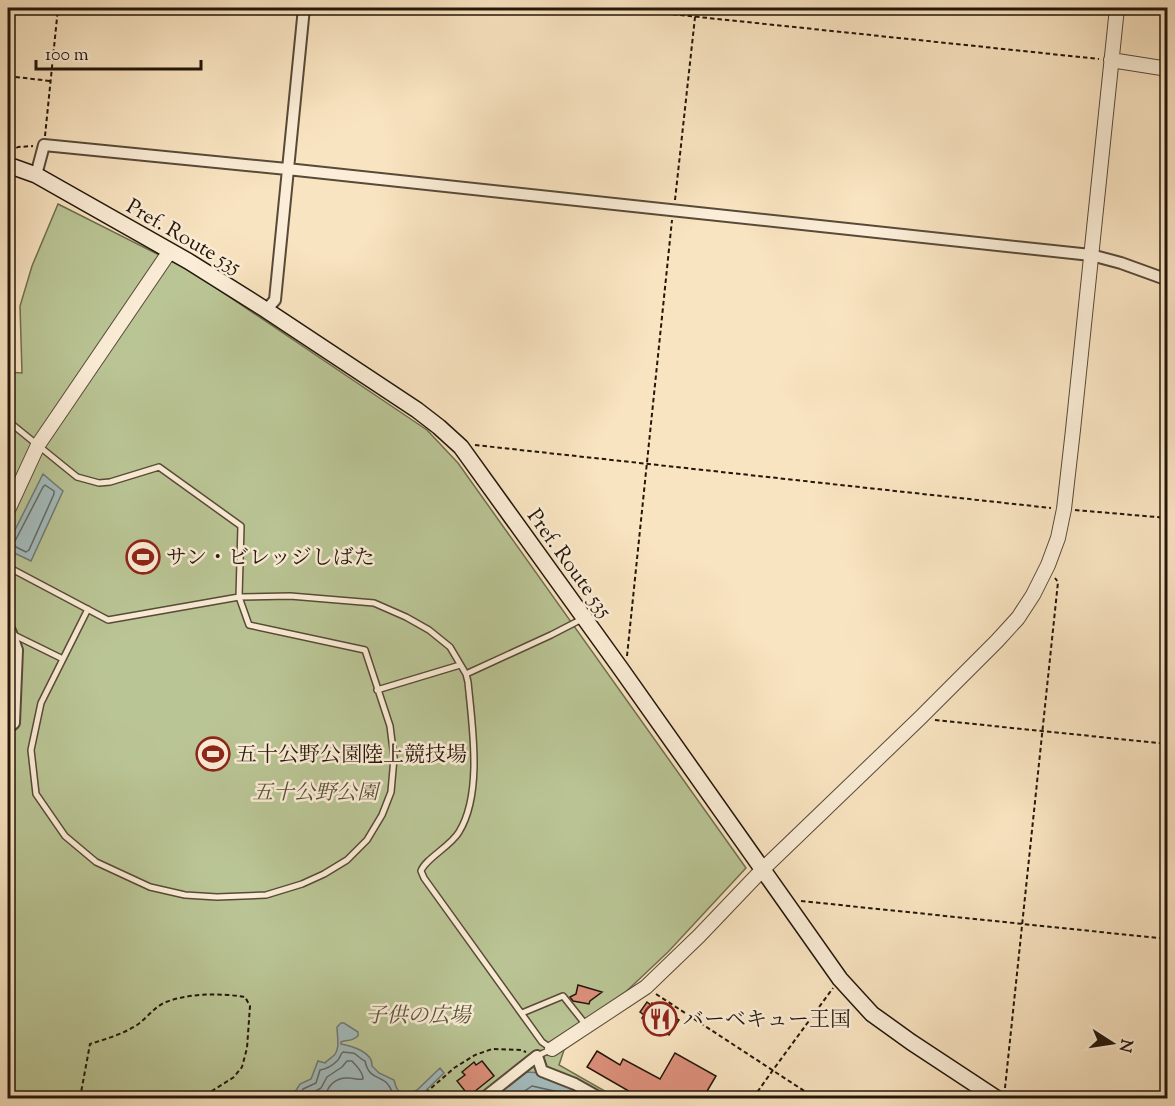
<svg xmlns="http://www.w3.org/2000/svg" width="1175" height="1106" font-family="'Sorts Mill Goudy','Noto Serif JP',serif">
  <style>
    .green { fill: #bac595; stroke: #6e6e50; stroke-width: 1.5 }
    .water { fill: #a3bcbe; stroke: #707a76; stroke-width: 1.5 }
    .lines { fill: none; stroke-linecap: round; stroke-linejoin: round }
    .shore { stroke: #636964; stroke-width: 1.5 }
    .building { fill: #dd907c; stroke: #23160a; stroke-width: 1.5 }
    .service-casing { stroke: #584a38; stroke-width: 8 }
    .minor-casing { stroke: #584a38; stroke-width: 14 }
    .tertiary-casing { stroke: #584a38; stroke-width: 16 }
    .secondary-casing { stroke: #23160a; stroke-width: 18 }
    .path { stroke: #23160a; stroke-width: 2; stroke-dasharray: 4.5 3; stroke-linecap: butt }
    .service { stroke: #fbedd7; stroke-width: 5 }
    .minor { stroke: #fbedd7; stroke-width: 10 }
    .tertiary { stroke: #fbedd7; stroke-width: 14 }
    .secondary { stroke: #fbedd7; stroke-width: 15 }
    .labels { text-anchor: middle; stroke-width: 5; stroke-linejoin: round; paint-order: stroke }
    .street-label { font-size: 21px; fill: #23160a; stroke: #fbedd7 }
    .poi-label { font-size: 21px; fill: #23160a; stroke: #fbedd7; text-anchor: start }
    .park-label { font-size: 21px; font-style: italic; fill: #58533b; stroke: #fbedd7 }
  </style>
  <rect width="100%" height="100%" fill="#f9e4c1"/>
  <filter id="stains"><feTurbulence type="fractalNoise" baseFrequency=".00333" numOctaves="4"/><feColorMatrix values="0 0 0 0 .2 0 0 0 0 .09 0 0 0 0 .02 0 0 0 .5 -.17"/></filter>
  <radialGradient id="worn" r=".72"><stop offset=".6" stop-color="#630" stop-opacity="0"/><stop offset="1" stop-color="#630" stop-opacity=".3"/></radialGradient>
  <path class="green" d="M58,204L191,271L427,430L458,463L746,868L668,952L564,1050L559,1065L617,1098H8V372L22,373L20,306L32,266Z"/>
  <path class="water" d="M43,474L63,491L31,561L8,550V544Z
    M341,1023H344L358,1032V1036C349,1043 348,1039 341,1042V1044C352,1046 373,1052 372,1066L379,1073L394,1080C396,1088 397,1092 406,1095L417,1090L440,1068L444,1073L419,1097L413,1098H375L368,1095H358L354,1092L348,1091H343L335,1098H291L300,1084L311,1079L318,1061L325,1063C327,1060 330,1059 332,1057C341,1051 337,1036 337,1027Z
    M527,1072L542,1073L600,1098H491Z"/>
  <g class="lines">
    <path class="shore" d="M45,485L54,491V494L29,550L26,552L16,547L14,543L43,487Z
      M299,1098L303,1089L316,1083L320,1070C326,1069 333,1065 337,1061C340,1059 340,1054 343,1052C343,1052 352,1053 353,1053C357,1054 360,1059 365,1061C369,1081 383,1075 389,1086C393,1092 392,1094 398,1098
      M307,1098L309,1095L321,1088L327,1077L342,1067L347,1061H352C356,1066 363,1071 363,1079C358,1080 354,1078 349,1078C336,1077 326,1086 326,1098
      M514,1098L532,1086L563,1093L573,1098"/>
  </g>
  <path class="building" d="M578,985L602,992L590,1001L589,1004L573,1001L570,997L576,994Z
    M647,1002L651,1005L652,1003L679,1020L669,1035L642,1018L644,1015L640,1012Z
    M597,1051L620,1065L623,1059L660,1079L675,1053L716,1076L703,1098H651L642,1093L639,1097L587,1067Z
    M482,1061L494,1076L469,1096L457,1081L465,1075L462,1072L474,1062L476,1065Z"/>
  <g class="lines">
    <defs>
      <path id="service" d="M8,421L77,477L99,483L110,482L159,467L241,526L239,597L249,625L365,650L390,726L394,758L391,792L382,815L367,840L347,860L324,874L302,884L266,895L217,897L185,895L150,887L96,862L65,836L36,794L31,750L41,703L63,659
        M8,567L108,620L239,597L290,596L374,603L406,617L429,630L450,647L466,674L468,682C472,725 483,793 459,832C451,846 425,859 421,871L424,878L542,1042L552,1049L537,1056
        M12,634L63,659L88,609
        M466,674L551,635L582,619
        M377,690L460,665
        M522,1013L563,996L586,1025"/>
      <path id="minor" d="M36,175L44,145L287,169L1091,255L1121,263L1168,280
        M266,310L275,300L304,8
        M8,627L11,633L17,650L14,723L8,728
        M484,1098L537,1056L542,1071L575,1084L600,1098"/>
      <path id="tertiary" d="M1111,60L1168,69
        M8,510L38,445L170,251
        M552,1049L646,987L699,936L763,869L920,718L997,641L1018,618L1033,595L1048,565L1058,538L1064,509L1073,430L1117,8"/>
      <path id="secondary" d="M8,165L36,175L188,261L266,310L417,410L439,427L461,447L621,669L840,979L872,1014L911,1042L996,1098"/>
    </defs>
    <use href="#service" class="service-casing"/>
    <use href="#minor" class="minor-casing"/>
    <use href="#tertiary" class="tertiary-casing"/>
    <use href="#secondary" class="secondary-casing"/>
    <path class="path" d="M613,8L1099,59
      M8,76L50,81
      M45,136L58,8
      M10,152L18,147L33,146
      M675,200L696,8
      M475,445L1051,508
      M1075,510L1168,518
      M627,656L672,220
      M935,720L1168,744
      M801,901L1168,939
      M656,994L815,1098
      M1005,1088L1058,582L1055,578
      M80,1098L90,1044C106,1039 123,1034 137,1025C147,1018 154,1007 166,1002C190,993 220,993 245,997L250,1006L247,1048L242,1067L234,1077L201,1098
      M420,1098L454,1068L475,1055L492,1049L521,1050L526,1052
      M753,1098L773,1070L833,988"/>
    <use href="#service" class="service"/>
    <use href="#minor" class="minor"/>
    <use href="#tertiary" class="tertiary"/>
    <use href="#secondary" class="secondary"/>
  </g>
  <defs>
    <symbol id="stadium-ring" viewBox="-11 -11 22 22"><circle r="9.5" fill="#fbedd7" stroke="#8f2418" stroke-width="1.5"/><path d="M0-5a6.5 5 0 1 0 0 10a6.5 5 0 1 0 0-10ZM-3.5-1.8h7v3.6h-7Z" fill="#8f2418"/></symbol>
    <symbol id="restaurant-ring" viewBox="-11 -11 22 22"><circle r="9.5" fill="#fbedd7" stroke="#8f2418" stroke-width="1.5"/><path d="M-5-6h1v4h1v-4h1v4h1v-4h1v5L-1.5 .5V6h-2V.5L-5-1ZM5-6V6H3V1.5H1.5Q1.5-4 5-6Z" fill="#8f2418"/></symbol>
  </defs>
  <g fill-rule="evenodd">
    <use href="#stadium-ring" x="124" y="538" width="38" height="38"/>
    <use href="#stadium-ring" x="194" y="735" width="38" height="38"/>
    <use href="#restaurant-ring" x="641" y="1000" width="38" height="38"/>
  </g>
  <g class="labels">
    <g class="street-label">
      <text transform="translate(184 236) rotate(30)" y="7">Pref. Route 535</text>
      <text transform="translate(570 563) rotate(54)" y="7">Pref. Route 535</text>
    </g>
    <g class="poi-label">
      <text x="166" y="564">サン・ビレッジしばた</text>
      <text x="236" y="761">五十公野公園陸上競技場</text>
      <text x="683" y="1026">バーベキュー王国</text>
    </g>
    <g class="park-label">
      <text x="315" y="799">五十公野公園</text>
      <text x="418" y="1022">子供の広場</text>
    </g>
  </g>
  <rect width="1175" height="1106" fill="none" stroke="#f9e4c1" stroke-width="30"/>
  <rect x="9" y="9" width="1157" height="1088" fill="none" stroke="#23160a" stroke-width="3"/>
  <rect x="15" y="15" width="1145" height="1076" fill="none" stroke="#23160a" stroke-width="1.5"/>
  <g transform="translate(1112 1043) rotate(102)" stroke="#fbedd7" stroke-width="4.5" paint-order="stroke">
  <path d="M0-4.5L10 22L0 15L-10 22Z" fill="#23160a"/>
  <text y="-9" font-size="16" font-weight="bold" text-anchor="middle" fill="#23160a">N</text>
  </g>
  <path d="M36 60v9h165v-9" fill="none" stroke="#23160a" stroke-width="3"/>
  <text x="45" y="60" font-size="18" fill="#23160a" stroke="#fbedd7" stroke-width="4.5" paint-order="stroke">100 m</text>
  <rect width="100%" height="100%" filter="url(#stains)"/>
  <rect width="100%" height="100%" fill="url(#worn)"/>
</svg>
